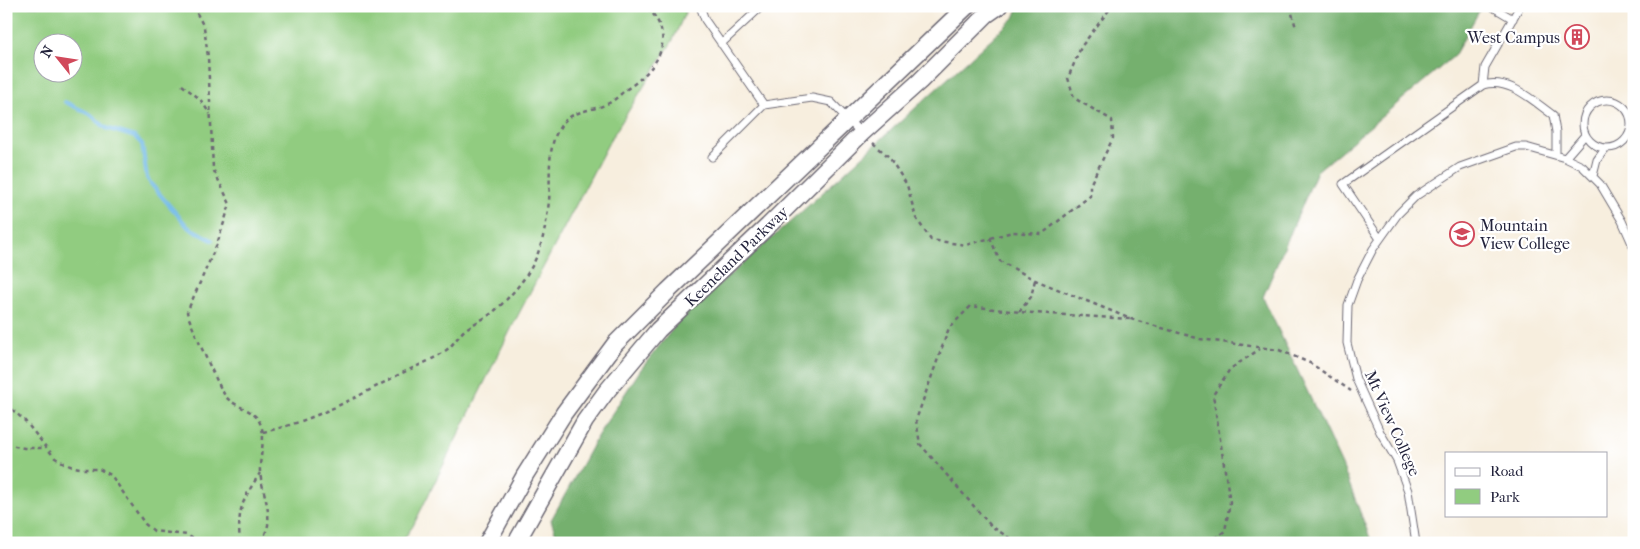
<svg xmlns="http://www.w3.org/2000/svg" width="1640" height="549" font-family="'IM FELL French Canon',serif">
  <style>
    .green { fill: #91cc80; stroke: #5a775e; fill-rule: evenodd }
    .forest { fill: #74b06e; stroke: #4b6954 }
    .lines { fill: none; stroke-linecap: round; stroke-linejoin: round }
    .stream { stroke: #70b9e8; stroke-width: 4 }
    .service-casing { stroke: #6d6974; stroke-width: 9 }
    .tertiary-casing { stroke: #6d6974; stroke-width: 19 }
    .path { stroke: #6d6974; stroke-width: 2.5; stroke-dasharray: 4 4; stroke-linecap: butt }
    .service { stroke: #fff; stroke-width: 7 }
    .tertiary { stroke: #fff; stroke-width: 16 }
    .labels { text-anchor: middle; stroke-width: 4.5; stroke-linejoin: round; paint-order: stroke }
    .poi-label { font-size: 16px; fill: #22223b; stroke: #fff; text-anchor: end }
    .street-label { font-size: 16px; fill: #22223b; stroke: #fff }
  </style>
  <rect width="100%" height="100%" fill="#fff"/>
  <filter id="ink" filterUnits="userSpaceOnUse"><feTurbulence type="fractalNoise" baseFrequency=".02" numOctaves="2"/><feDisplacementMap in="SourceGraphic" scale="10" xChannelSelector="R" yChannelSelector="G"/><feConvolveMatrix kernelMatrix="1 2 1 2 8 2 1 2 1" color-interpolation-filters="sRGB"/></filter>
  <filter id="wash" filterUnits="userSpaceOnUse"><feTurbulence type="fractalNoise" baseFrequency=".0096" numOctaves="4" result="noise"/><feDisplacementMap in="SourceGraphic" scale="20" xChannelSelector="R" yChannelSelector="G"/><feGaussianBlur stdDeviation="1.12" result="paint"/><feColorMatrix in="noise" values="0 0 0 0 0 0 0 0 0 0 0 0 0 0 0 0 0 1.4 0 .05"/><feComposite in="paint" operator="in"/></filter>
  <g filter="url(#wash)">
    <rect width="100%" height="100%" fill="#f7eede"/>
    <path class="green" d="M6,6H688L673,40L609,142L514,323L413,526L401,543H6ZM42,42H72V72H42Z"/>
    <path class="forest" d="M1019,6H1482L1454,56L1317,171L1263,297L1342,465L1372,543H559L551,520L598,435L641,369L683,316L798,215L1014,18Z"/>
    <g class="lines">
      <path class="stream" d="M65,102L90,114L106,128L135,137L142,144L147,178L151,184L188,227L212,240"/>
    </g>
  </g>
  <g filter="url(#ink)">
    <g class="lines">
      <defs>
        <path id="service" d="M700,6L705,20L764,105
          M1491,6L1513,19
          M721,44L762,6
          M1483,85L1485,67L1520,6
          M1583 124a24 24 0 1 1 48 0a24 24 0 1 1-48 0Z
          M712,157L764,105L812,98L831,102L861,133
          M1565,158L1585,135
          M1593,176L1597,160L1605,149
          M1380,239L1343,184L1483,85C1509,77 1533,101 1553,115L1556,132V155
          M1416,543L1408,491L1397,461L1380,432L1356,379L1347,343L1348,305L1357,280L1373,249L1398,214L1416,196L1460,167L1516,147H1526L1565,158L1582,166L1600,184L1622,221L1634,248"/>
        <path id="tertiary" d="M487,543L525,475L564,413L615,344L668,291L967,6
          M516,543L585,421L606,392L658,330L768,226L862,133L920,81L986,15L999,6"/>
      </defs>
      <use href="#service" class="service-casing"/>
      <use href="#tertiary" class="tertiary-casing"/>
      <path class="path" d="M193,6L204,27L208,57L213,169L230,204L217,244L187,312C188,319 221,393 227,398C237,408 254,409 260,423C267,437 259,457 260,472C262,490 270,506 268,525C267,531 263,537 262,543
        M1290,6L1296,28
        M182,85L200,99L210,114
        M873,143L889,157L907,185L916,218L931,240L966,245L1012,232L1042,234L1090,196V185L1113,138L1112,120L1074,98L1068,78L1081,47L1112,6
        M990,238L1000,261L1035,280L1131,319L1200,339L1279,350L1310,363L1351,391
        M1019,312L1031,297L1035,280
        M6,404L25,421L55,458L70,466L84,469H99L111,475L145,524L154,531L187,535L200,543
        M263,432C311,422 355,398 398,375C414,367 431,361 445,351C454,345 458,335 466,329C474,323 484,319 492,313C510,298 530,275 538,253C544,237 547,219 549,201C551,178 546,148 560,127C571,109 592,112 609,103C617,99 623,91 630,87C660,65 677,37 646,6
        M6,444L24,448H44
        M240,543C237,509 242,501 260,473
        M1017,543L991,526L920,444L916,420L949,328L971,306L1019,312L1131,319
        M1208,543L1225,531L1230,502L1213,395L1230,369L1260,349"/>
      <use href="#service" class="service"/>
      <use href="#tertiary" class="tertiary"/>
    </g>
  </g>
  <defs>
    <symbol id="building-ring" viewBox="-11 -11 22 22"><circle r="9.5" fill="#fff" stroke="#d1495b" stroke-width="1.5"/><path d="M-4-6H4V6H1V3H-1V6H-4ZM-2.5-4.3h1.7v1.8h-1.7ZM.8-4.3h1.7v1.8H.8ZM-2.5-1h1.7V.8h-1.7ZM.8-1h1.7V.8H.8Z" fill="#d1495b"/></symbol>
    <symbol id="university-ring" viewBox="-11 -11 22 22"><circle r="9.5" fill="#fff" stroke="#d1495b" stroke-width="1.5"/><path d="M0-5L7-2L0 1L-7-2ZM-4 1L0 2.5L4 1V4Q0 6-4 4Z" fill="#d1495b"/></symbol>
  </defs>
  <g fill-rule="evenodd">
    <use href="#building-ring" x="1563" y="23" width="28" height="28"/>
    <use href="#university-ring" x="1448" y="220" width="28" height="28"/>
  </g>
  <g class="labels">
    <g class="poi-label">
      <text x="1560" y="43">West Campus</text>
      <text x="1480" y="231" text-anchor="start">Mountain<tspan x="1480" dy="18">View College</tspan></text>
    </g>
    <g class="street-label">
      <text transform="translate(736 256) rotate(-44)" y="6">Keeneland Parkway</text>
      <text transform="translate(1393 423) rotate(66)" y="6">Mt View College</text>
    </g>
  </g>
  <rect width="1640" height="549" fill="none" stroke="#fff" stroke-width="25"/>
  <rect x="1445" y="452" width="162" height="65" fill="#ffffff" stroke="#a7a7b1"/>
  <rect x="1455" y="468" width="25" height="8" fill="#ffffff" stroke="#a7a7b1"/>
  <text x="1490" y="476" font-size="15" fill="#22223b">Road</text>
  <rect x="1455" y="489" width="25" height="15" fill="#91cc80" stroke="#a7a7b1"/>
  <text x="1490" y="502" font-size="15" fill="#22223b">Park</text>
  <g transform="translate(58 58) rotate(300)"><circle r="24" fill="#ffffff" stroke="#a7a7b1"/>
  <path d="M0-4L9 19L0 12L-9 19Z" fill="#d1495b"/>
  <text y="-8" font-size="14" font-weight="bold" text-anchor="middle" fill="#22223b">N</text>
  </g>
</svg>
